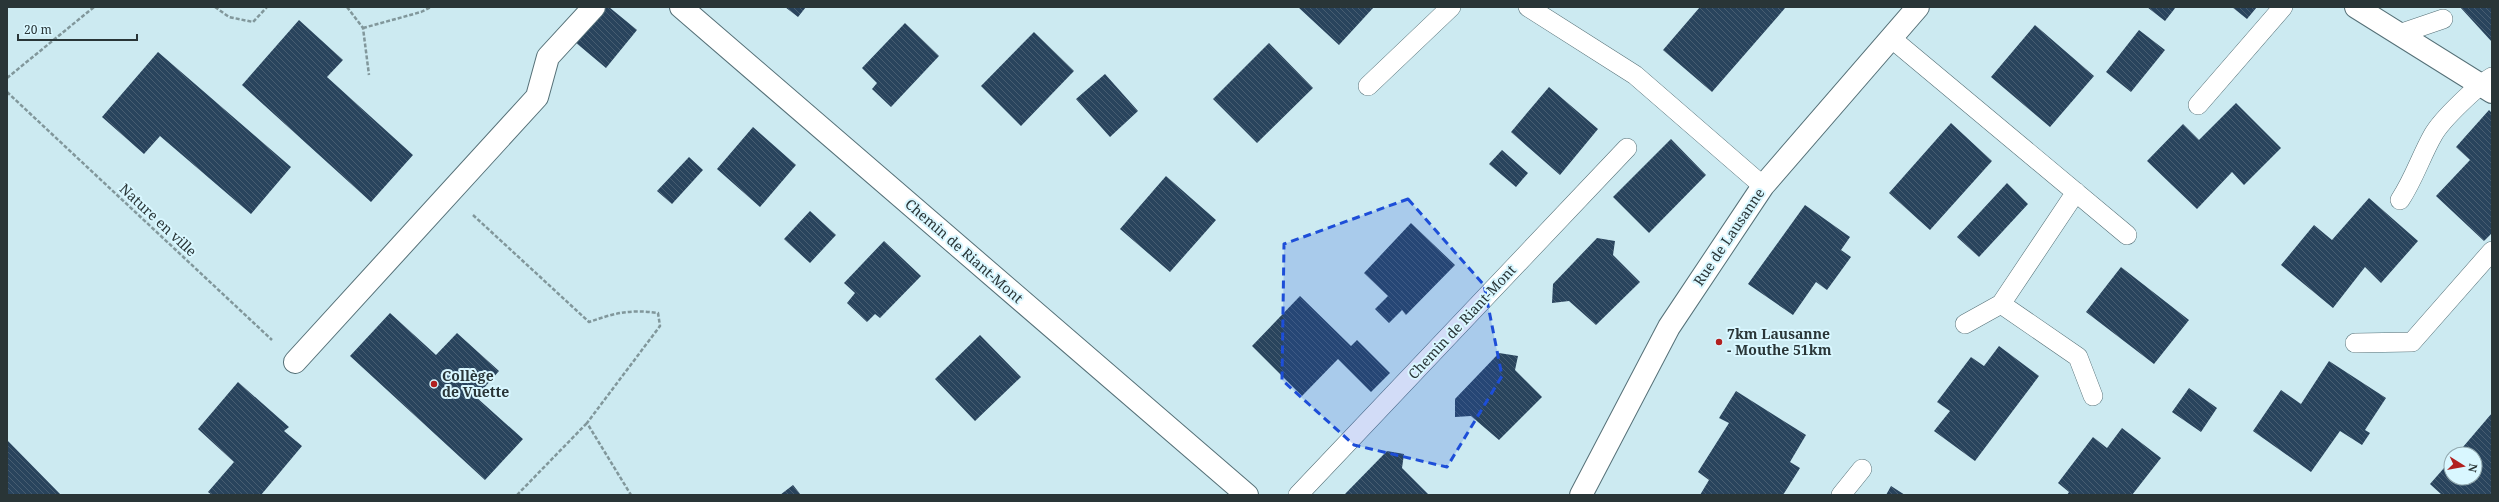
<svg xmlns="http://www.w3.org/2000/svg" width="2499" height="502" font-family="'Noto Serif',serif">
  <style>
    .building { fill: url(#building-back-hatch) }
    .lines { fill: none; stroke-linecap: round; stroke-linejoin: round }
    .service-casing { stroke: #557077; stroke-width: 20 }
    .minor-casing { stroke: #557077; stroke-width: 24 }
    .tertiary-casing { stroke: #557077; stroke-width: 24 }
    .path { stroke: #81979b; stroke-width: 2.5; stroke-dasharray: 4 2; stroke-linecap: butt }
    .service { stroke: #fff; stroke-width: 19 }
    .minor { stroke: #fff; stroke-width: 22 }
    .tertiary { stroke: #fff; stroke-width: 22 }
    .marked { fill: #1d4ed8; fill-opacity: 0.2; stroke: #1d4ed8; stroke-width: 3; stroke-dasharray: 8 5; stroke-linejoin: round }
    .poi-dot { fill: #b1201f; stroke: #d9f7ff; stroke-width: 1.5 }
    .labels { text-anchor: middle; stroke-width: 4; stroke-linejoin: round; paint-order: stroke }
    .street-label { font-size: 14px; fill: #293537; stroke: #d9f7ff }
    .poi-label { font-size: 14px; font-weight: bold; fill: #293537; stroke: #d9f7ff; text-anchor: start }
  </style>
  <defs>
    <pattern id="building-back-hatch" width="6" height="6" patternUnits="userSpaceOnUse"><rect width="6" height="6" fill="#29445d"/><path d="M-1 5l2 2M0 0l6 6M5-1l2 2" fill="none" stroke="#475d71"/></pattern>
  </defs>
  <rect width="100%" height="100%" fill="#cceaf1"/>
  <path class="building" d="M603,7H609L637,30L606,68L575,42Z
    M785,7H806L798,17Z
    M1298,7H1374L1339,45Z
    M1700,7H1786L1712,92L1663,50Z
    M2147,7H2176L2165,21Z
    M2232,7H2257L2247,19Z
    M2460,7H2492V42Z
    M299,20L343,60L327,77L413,155L371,202L242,85Z
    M905,23L939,56L891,107L872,89L877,83L862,68Z
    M2035,25L2094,76L2050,127L1991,77Z
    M2139,30L2165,50L2131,92L2106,72Z
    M1034,32L1074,71L1021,126L981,86Z
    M1269,43L1313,88L1257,143L1213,99Z
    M158,52L291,167L251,214L160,136L144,154L102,117Z
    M1105,74L1138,111L1110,137L1076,99Z
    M1549,87L1598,129L1560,175L1511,132Z
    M2236,103L2281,148L2244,185L2232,172L2197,209L2147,161L2183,124L2199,140Z
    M2489,110L2492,113V233L2484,241L2436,196L2470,160L2456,147Z
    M1951,123L1992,161L1930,230L1889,193Z
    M753,127L796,165L760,207L717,169Z
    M1671,139L1706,175L1649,233L1613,197Z
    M1502,150L1528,173L1516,187L1489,164Z
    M689,157L703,170L672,204L657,191Z
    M1166,176L1216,220L1170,272L1120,229Z
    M2007,183L2028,204L1979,257L1957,237Z
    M2369,198L2418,241L2381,283L2365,267L2333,308L2281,265L2314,225L2332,240Z
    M1805,205L1850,237L1841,250L1851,257L1827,290L1816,282L1793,315L1748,284Z
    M810,211L836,235L810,263L784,239Z
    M1411,223L1455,265L1406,315L1402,310L1389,323L1375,309L1388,296L1364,273Z
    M1597,238L1615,241L1613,255L1640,282L1596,325L1569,301L1552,303L1553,284Z
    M884,241L921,276L880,318L875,314L867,322L847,303L855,293L844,283Z
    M2121,267L2189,320L2154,364L2086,312Z
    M1300,296L1351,346L1357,340L1390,373L1371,392L1338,359L1302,396L1252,346Z
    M390,313L436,355L457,333L499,371L476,397L523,439L485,480L350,356Z
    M980,335L1021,377L975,421L935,379Z
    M1999,346L2039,376L1975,461L1934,431L1950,411L1937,402L1971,357L1984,366Z
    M1499,353L1518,356L1515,370L1542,397L1499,440L1471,416L1455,417V399Z
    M2329,361L2386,398L2365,430L2370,433L2362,445L2340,431L2311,472L2253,431L2281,390L2301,404Z
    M238,382L289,427L284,431L302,446L261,495H212L208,492L234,462L198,429Z
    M2189,388L2217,408L2201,432L2172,412Z
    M1736,391L1806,435L1790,462L1800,468L1783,495H1700L1709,480L1698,472L1729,423L1719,418Z
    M2492,413V492L2490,495H2442L2430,484L2451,460V478H2475V454H2457Z
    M2122,428L2161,458L2132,495H2067L2069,492L2058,483L2093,437L2107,448Z
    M7,440L61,495H7Z
    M1387,451L1404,454L1402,468L1429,495H1344Z
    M793,485L801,495H780Z
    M1891,486L1905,495H1886Z"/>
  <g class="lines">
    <defs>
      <path id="service" d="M1528,7L1635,75L1763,186
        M2399,34L2443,19
        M1891,38L2127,235
        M1368,86L1451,7
        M2198,105L2283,7
        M2076,192L2001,304L2078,357L2093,396
        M2400,200C2414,179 2421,156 2433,135C2442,119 2477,86 2492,77
        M1965,324L2001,304
        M2355,343L2412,342L2492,251
        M1298,495L1627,148
        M1841,495L1862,469"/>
      <path id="minor" d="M681,7L1247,495
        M2356,7L2492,92
        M295,362L537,97L548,57L594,7"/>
      <path id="tertiary" d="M1581,495L1669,327L1763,186L1918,7"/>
    </defs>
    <use href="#service" class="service-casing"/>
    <use href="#minor" class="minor-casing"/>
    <use href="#tertiary" class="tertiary-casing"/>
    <path class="path" d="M215,7L229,17L253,22L267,7
      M347,7L363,28L369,75
      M363,28L421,12L431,7
      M7,78L94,7
      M7,92L272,340
      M473,215L589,322C615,313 630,309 658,313L660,326L587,423L631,495
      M517,495L587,423"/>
    <use href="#service" class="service"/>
    <use href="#minor" class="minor"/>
    <use href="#tertiary" class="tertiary"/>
  </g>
  <path class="marked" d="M1408,199L1484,285L1502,376L1447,467L1354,445L1282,380L1284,244Z"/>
  <g class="poi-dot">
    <circle cx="1719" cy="342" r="4"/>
    <circle cx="434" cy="384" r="4"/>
  </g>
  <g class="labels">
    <g class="street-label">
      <text transform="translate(158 220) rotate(43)" y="5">Nature en ville</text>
      <text transform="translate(1729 237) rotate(-56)" y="5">Rue de Lausanne</text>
      <text transform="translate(964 251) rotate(41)" y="5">Chemin de Riant-Mont</text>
      <text transform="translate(1462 322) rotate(-47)" y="5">Chemin de Riant-Mont</text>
    </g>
    <g class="poi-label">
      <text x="1727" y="339">7km Lausanne<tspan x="1727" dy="16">- Mouthe 51km</tspan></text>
      <text x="442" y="381">Collège<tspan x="442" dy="16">de Vuette</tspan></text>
    </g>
  </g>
  <rect width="2499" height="502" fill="none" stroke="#293537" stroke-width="16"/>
  <g transform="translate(2463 466) rotate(101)"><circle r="19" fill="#d9f7ff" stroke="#93a9af"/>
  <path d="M0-3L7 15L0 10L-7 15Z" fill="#b1201f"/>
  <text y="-6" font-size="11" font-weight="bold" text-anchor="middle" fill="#293537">N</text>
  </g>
  <path d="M18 34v6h119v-6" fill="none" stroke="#293537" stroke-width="2"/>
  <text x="24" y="34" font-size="12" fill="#293537" stroke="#d9f7ff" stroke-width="3" paint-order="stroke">20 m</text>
</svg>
